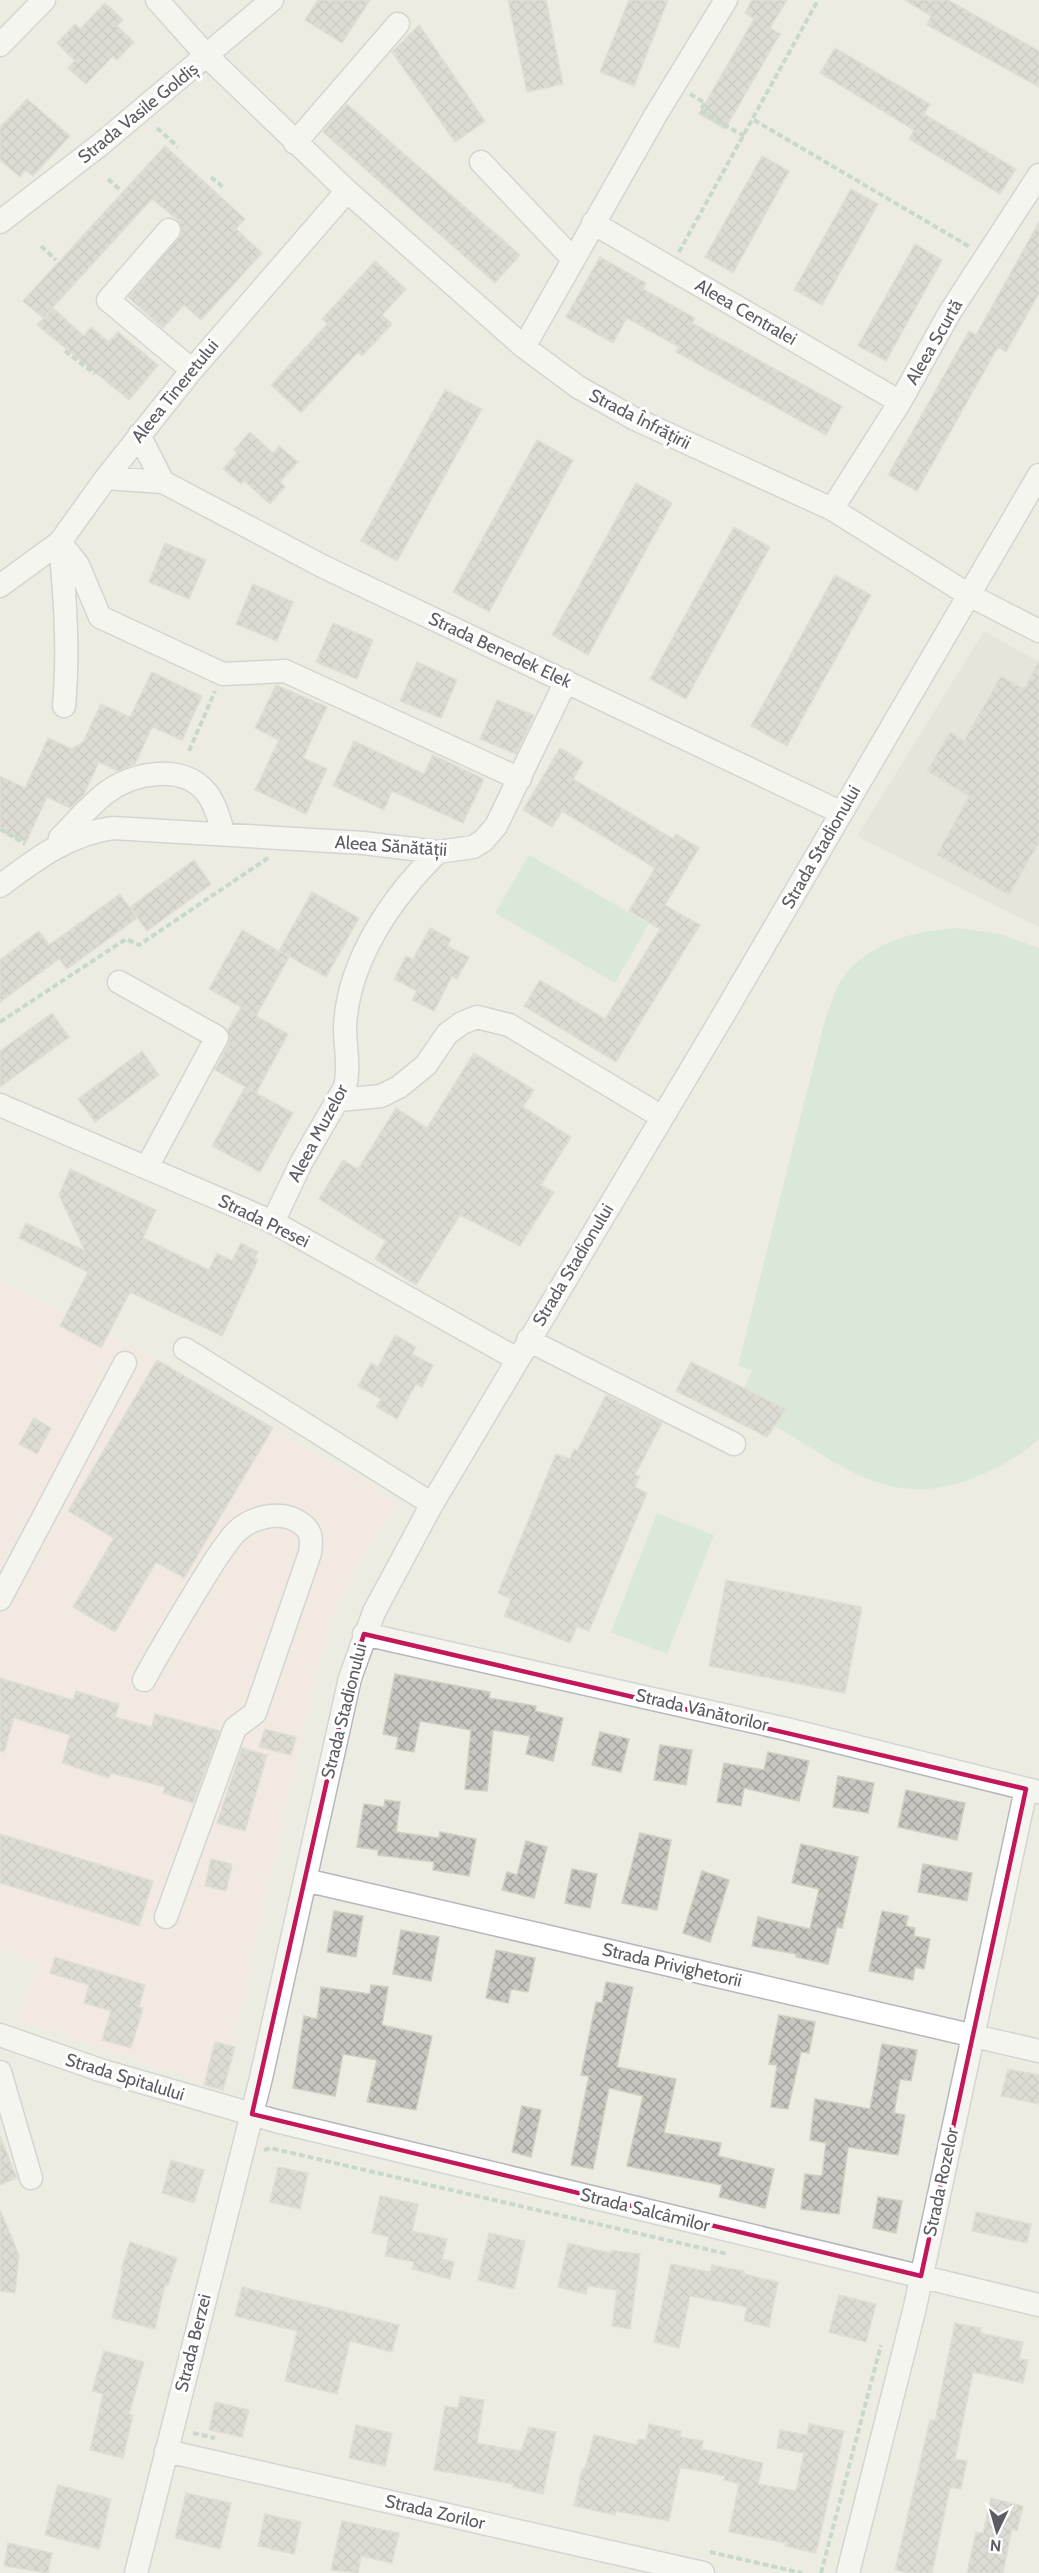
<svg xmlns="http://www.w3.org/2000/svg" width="1039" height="2573" font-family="Cabin,sans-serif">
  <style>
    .education { fill: #dcdbd2 }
    .medical { fill: #f8e7e1 }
    .park { fill: #c2e2c7 }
    .building { fill: url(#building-cross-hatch); stroke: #d1cec2; stroke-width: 1.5 }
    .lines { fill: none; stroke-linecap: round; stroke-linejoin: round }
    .minor-casing { stroke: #b6b7bc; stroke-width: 25 }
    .path { stroke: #9cc2ad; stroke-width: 4; stroke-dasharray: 6 3; stroke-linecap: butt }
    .minor { stroke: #fff; stroke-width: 22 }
    .marked { fill: none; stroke: #c2185b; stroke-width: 4.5; stroke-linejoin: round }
    .labels { text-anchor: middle; stroke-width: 6; stroke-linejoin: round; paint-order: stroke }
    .street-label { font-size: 18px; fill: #5b5d63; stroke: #fff }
  </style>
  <defs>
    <pattern id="building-cross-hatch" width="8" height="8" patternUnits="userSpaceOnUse" patternTransform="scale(1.5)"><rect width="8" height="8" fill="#c8c6c0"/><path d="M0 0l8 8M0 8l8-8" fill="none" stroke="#a5a4a0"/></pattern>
  </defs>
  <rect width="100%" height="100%" fill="#edece3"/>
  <path class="education" d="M984,631L1039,662V927L857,836Z"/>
  <path class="medical" d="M0,1280L157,1360L399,1502L347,1584L327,1634L304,1726L223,2090L16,2019L37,1964L0,1949Z"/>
  <path class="park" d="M529,855L649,924L615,983L495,913Z
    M958,928L1000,934L1039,948V1439C1021,1456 998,1468 976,1477C891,1511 845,1467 775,1426L785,1409L744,1388L752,1370L738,1366L826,1016C831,1005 834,992 840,982C866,942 914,931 958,928Z
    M657,1513L714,1535L667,1654L611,1632Z"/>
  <path class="building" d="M318,0H370L342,43L305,20Z
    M508,0H546L563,84L527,92Z
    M629,0H668L634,86L600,72Z
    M752,0H787L770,28L780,34L725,129L699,114L754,19L745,13Z
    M905,0H948L1039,51V87L927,25L931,16Z
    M105,3L123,20L117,26L134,42L117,60L113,56L86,84L68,68L75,61L57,43L75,24L80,29Z
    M419,25L485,121L455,142L392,52Z
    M835,48L930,104L924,114L1016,169L1000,194L909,139L914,130L820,73Z
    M27,99L70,136L33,176L25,170L20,177L0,160V127Z
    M347,104L520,255L495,283L323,132Z
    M165,146L245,219L236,229L262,253L201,320L184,305L163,328L128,297L182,233L178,220L152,199L43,318L23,301Z
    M762,156L789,171L733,273L705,257Z
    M851,189L878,204L822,305L794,290Z
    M1039,222V293L1006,352L998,347L917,491L888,475L969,331L976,335Z
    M915,244L942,260L886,361L858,346Z
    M600,257L646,283L643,289L695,318L692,323L842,406L826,435L676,352L679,347L627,318L613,343L566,317Z
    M375,261L406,289L382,315L392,324L362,356L358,352L301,413L271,385L327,324L322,319Z
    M53,308L84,336L91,327L109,342L118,332L158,365L129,400L37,325Z
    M445,390L482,409L397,561L361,541Z
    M250,432L273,453L279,446L298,462L280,482L285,487L270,504L244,481L241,484L223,469L237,453L234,450Z
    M537,440L573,460L489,612L453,592Z
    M636,483L672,503L588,655L552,635Z
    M734,527L770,547L686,699L650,679Z
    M165,543L206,560L189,599L149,582Z
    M835,575L871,595L787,746L751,726Z
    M253,584L293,602L277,641L236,624Z
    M333,623L373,640L357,679L316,662Z
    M1039,661V842L1009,895L937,855L969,796L927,771L950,732L964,741L1001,676L1024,689Z
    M417,662L457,680L441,718L400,701Z
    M152,672L202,696L182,740L152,727L135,764L118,771L99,762L84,794L70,808L47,797L26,842L4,833L6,829L0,827V776L25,788L48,738L72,749L83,742L101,704L130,717Z
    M276,685L327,707L303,758L327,769L306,814L255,790L279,740L255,728Z
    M497,700L534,715L516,754L480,739Z
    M354,741L424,774L433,755L484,779L463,823L392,791L384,810L333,786Z
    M560,748L583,762L573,779L673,839L676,834L699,848L665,905L700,925L616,1062L524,1006L540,980L605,1019L660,929L629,911L655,868L562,811L552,827L523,810Z
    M194,860L211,884L147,931L130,907Z
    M312,892L359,918L326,977L279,951Z
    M120,894L137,918L67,969L59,959L0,1002V960L39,931L49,945Z
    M430,928L451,939L447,946L469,957L457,979L452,976L434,1011L412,1000L417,991L394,979L406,956L413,959Z
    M242,930L289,957L256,1016L288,1034L256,1093L215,1070L229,1043L228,1030L241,1007L209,989Z
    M52,1013L69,1037L0,1087V1051Z
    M142,1051L159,1075L95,1122L78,1099Z
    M474,1053L534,1090L523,1107L571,1137L541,1185L554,1192L520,1246L460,1215L416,1285L375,1259L386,1241L319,1199L343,1160L358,1169L396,1108L427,1128Z
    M245,1087L293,1113L260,1172L212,1146Z
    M70,1169L156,1210L143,1238L209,1270L217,1253L232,1261L241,1243L258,1252L254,1258L258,1260L222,1336L130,1292L101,1348L60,1326L88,1272L19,1238L26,1223L85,1251L59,1195Z
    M395,1335L416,1347L412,1354L433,1365L422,1387L416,1384L397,1419L376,1407L381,1399L358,1386L371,1363L378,1367Z
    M157,1360L273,1428L184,1578L156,1562L115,1632L73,1607L114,1538L68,1511Z
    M691,1362L786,1409L767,1437L676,1391Z
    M606,1395L662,1423L635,1475L640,1476L635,1487L647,1493L589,1631L577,1626L570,1643L504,1616L511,1599L498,1593L556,1454L570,1459L574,1449L577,1451Z
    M34,1418L51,1428L37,1454L19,1444Z
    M726,1580L862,1607L845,1693L709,1666Z
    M395,1674L490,1692L489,1698L536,1706L535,1711L563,1718L553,1761L526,1754L530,1736L493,1730L487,1791L465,1789L471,1730L420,1721L414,1752L396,1749L398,1737L383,1734Z
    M0,1678L73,1700L76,1691L119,1704L115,1717L152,1727L155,1714L220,1731L193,1803L163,1793L165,1787L111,1773L109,1778L62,1763L70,1735L14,1718L4,1752L0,1751Z
    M265,1729L296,1737L291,1755L259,1747Z
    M600,1732L629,1739L621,1772L592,1765Z
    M660,1745L692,1750L686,1785L654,1780Z
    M242,1748L267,1755L245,1831L217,1823Z
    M768,1752L809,1761L799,1801L744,1788L741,1806L717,1802L724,1763L764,1770Z
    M838,1776L874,1783L868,1813L833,1807Z
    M906,1790L965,1803L957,1840L898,1827Z
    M385,1800L400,1802L396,1832L439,1838L440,1832L476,1839L469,1876L433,1870L434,1862L378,1855V1850L357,1847L364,1804L384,1807Z
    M640,1833L671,1840L657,1910L622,1903Z
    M0,1834L153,1881L139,1926L0,1883Z
    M526,1841L547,1847L534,1898L502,1890L507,1872L517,1875Z
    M801,1844L858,1857L842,1928L837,1927L828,1964L796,1957V1954L752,1946L758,1917L810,1929L819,1889L792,1883Z
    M211,1859L232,1864L226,1891L205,1886Z
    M923,1864L972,1873L967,1901L918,1892Z
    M572,1869L597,1874L590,1908L565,1903Z
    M702,1871L729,1880L710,1942L683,1933Z
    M334,1911L363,1916L356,1957L327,1952Z
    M882,1911L908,1916L906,1926L915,1928L914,1936L930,1939L924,1969L915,1967L913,1980L869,1971Z
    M401,1930L439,1937L431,1981L393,1974Z
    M496,1950L535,1958L528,1992L511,1989L508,2003L486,1998Z
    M55,1957L145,1985L139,2007L143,2008L131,2048L102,2040L111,2011L84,2003L89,1985L50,1973Z
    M606,1982L633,1987L617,2067L676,2079L664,2133L721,2143L718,2156L774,2169L765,2208L719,2197L722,2185L627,2166L643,2096L609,2088L593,2169L571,2165L589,2076L581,2075L596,2002L602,2003Z
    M371,1985L388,1987L382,2025L432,2036L416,2110L367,2102L377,2060L343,2054L335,2096L293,2088L304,2016L317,2019L321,1987L370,1994Z
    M779,2015L815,2022L809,2053L801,2052L788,2109L771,2107L777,2065L769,2064Z
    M215,2042L235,2047L223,2090L204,2085Z
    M882,2044L917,2050L911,2081L900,2079L894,2113L905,2115L898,2155L848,2147L839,2214L801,2209L805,2174L822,2176L826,2143L810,2140L815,2099L870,2109Z
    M1008,2069L1039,2075V2104L1001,2096Z
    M522,2106L541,2110L531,2157L512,2152Z
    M0,2136L17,2178L0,2185Z
    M171,2160L204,2170L194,2203L162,2193Z
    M278,2167L308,2173L300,2209L270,2202Z
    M380,2196L418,2204L412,2231L447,2239L442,2259L454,2262L450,2279L412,2269L414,2262L385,2256L389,2237L372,2233Z
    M878,2197L902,2201L896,2233L873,2228Z
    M0,2210L19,2255L15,2293L0,2291Z
    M976,2212L1031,2224L1027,2243L972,2231Z
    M489,2233L525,2241L514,2289L478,2280Z
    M130,2242L177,2258L168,2285L165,2284L155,2329L112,2318L123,2270H121Z
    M568,2243L610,2253L611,2250L640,2254L630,2329L612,2326L617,2290L588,2286L586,2294L558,2287Z
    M671,2264L710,2272L712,2265L744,2271V2274L778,2282L769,2327L744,2321L747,2307L690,2296L679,2348L654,2342Z
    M242,2287L399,2325L392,2352L350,2341L337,2394L285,2381L297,2331L235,2316Z
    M839,2295L876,2304L866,2342L829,2332Z
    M955,2323L981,2328L980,2333L1023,2342L1019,2359L1028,2360L1023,2383L973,2372L955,2459L967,2461L961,2489L950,2487L932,2573H909L895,2570L930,2420L935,2421Z
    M104,2351L144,2362L129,2414L133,2415L123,2458L90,2450L103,2394L92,2391Z
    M460,2396L484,2400L477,2443L521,2451L529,2427L556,2432L543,2494L513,2487L514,2484L434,2470L445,2406L458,2408Z
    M215,2402L249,2410L242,2437L209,2430Z
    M649,2424L681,2431L680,2437L703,2441L702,2449L763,2463L758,2484L796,2491L804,2453L777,2448L780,2430L807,2435L809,2424L844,2431L816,2553L785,2546L786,2543L729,2532L739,2484L724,2480L725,2476L680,2467L669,2521L616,2511L615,2515L574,2506L582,2469H585L594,2435L637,2445L638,2439L646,2440Z
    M356,2425L392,2433L385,2466L349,2458Z
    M58,2485L111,2499L99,2549L45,2535Z
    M186,2493L231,2503L220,2549L175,2538Z
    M991,2498L1023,2506L1017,2531L1012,2529L1003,2573H967L976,2532L983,2533Z
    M265,2514L301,2522L294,2554L258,2546Z
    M342,2521L399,2533L392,2563L361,2556L358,2573L331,2570Z
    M8,2543L52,2553L48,2573L4,2566Z"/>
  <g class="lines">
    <defs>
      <path id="minor" d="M157,0L207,56L347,191L524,347L578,387L635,419L832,509L969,595L1039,631
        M0,45L44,0
        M295,143L398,24
        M481,162L573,259
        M0,222L101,144L272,0
        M593,223L900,402
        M169,230L108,300L192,370
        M524,347L655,116L726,0
        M139,435L163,482
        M106,478L163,482L324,567L840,812
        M832,509L900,402L950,312L1039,175
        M60,542L78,565L100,617L223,674L285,671L520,779
        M60,542C65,596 69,651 64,706
        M0,586L60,542L106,478L192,370L347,191
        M60,838C75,823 90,805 107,792C133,773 182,763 206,792C216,804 219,820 224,834
        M0,886C35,860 68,834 113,828L363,843L438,852L473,847L483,841L496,826L566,681
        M119,982L217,1037L147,1167
        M339,1100L381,1096L399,1087L426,1065L447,1034L462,1023L477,1017L509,1025L662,1117
        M0,1105L273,1222L517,1359
        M273,1222L301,1163L345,1087C350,1067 345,1047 345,1027C348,960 392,897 438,852
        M528,1340L734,1444
        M185,1349L432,1504
        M0,1599L125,1363
        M364,1634L786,1729L1039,1792
        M144,1680C162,1646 182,1614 202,1581C212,1565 223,1546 236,1532C251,1517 280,1510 299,1522C312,1530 312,1539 310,1553L255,1713L235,1728L166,1917
        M305,1880L1039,2051
        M0,2035L100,2070L276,2121L1039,2305
        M0,2072L31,2178
        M166,2451L703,2573
        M136,2573L261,2078L350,1678L374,1612L432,1504L724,1014L1039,475
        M848,2573L915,2307L1026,1789"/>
    </defs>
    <use href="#minor" class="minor-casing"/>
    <path class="path" d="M690,94L705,103L700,111L744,136
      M754,120L970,247
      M157,128L178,147
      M211,177L224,188
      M108,179L120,190
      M41,246L56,260
      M679,252L818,0
      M65,351L95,374
      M189,751L215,691
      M0,829L25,844
      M0,1022L126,939L139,945L268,858
      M264,2150L270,2148L727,2254
      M193,2433L215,2438
      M710,2552L802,2573
      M821,2573L881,2345"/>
    <use href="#minor" class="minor"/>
  </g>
  <path d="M0 0H1039V2573H0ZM364,1634L1026,1789L921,2276L252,2114L350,1678Z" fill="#edece3" fill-opacity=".55" fill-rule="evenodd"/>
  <path class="marked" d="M364,1634L1026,1789L921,2276L252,2114L350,1678Z"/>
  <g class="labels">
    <g class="street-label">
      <text transform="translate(138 113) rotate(-39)" y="6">Strada Vasile Goldiș</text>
      <text transform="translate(746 312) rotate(30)" y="6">Aleea Centralei</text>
      <text transform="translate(934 342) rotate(-60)" y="6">Aleea Scurtă</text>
      <text transform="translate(175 391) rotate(-51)" y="6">Aleea Tineretului</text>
      <text transform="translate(640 419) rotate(27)" y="6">Strada Înfrățirii</text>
      <text transform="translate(500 650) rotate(25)" y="6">Strada Benedek Elek</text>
      <text transform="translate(391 846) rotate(4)" y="6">Aleea Sănătății</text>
      <text transform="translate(821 847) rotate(-60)" y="6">Strada Stadionului</text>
      <text transform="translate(318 1133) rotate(-62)" y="6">Aleea Muzelor</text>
      <text transform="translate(264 1221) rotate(26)" y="6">Strada Presei</text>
      <text transform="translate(573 1265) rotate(-59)" y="6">Strada Stadionului</text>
      <text transform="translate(702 1710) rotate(13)" y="6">Strada Vânătorilor</text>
      <text transform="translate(344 1711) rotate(-76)" y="6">Strada Stadionului</text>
      <text transform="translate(672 1965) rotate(13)" y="6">Strada Privighetorii</text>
      <text transform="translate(125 2077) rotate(17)" y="6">Strada Spitalului</text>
      <text transform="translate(941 2182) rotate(-78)" y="6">Strada Rozelor</text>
      <text transform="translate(645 2210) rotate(14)" y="6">Strada Salcâmilor</text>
      <text transform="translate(193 2343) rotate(-76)" y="6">Strada Berzei</text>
      <text transform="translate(435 2512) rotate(13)" y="6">Strada Zorilor</text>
    </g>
  </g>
  <g transform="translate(997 2531) rotate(185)" stroke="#ffffff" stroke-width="4.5" paint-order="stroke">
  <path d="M0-4.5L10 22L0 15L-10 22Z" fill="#5b5d63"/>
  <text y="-9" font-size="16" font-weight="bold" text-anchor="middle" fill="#5b5d63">N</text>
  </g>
</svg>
